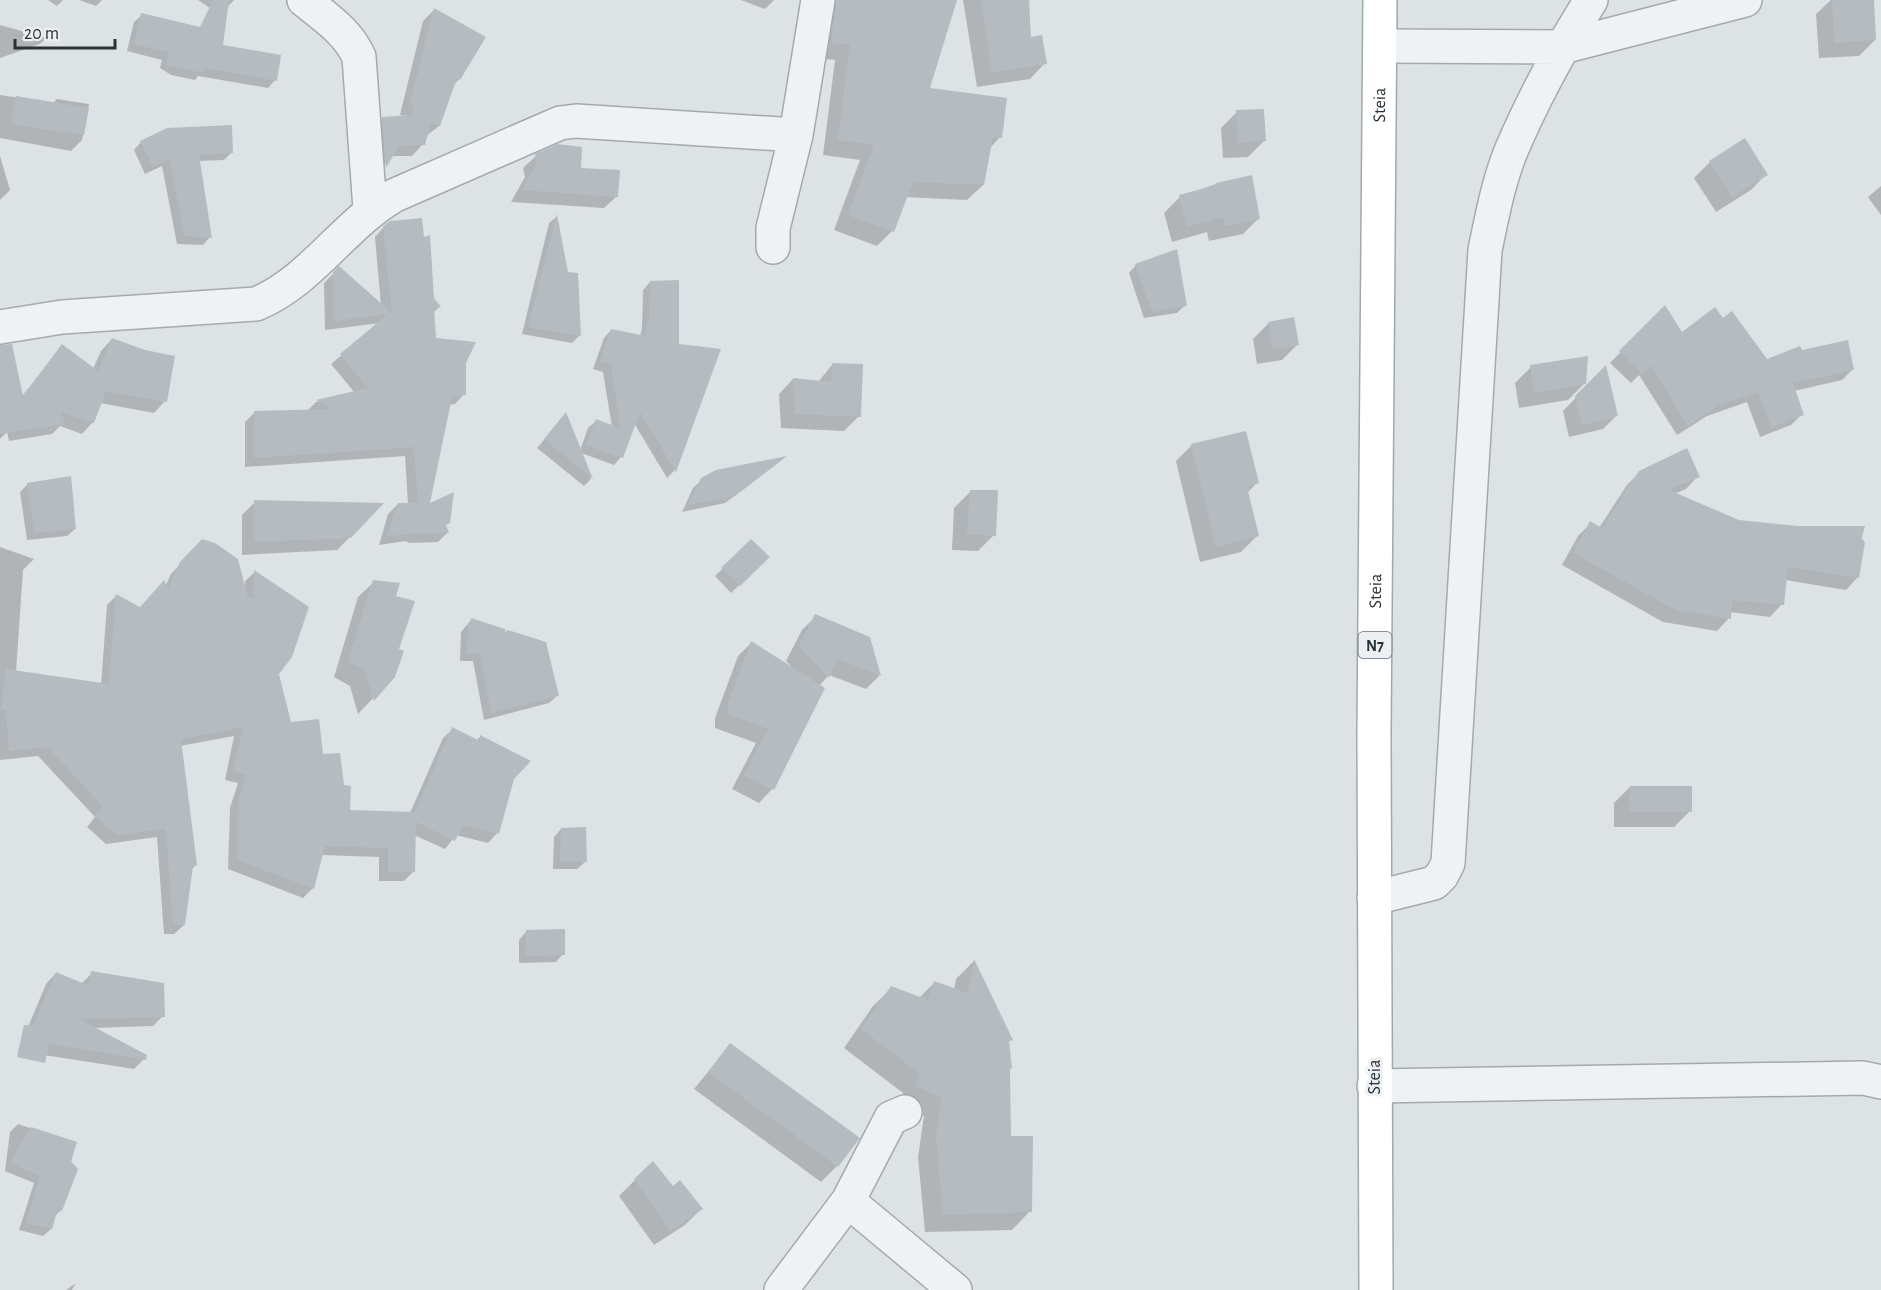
<svg xmlns="http://www.w3.org/2000/svg" width="1881" height="1290" font-family="'Alegreya Sans',sans-serif">
  <style>
    .shadow { fill: #0003 }
    .building { fill: #b5bcc1 }
    .lines { fill: none; stroke-linecap: round; stroke-linejoin: round }
    .minor-casing { stroke: #a3aaae; stroke-width: 36 }
    .major-casing { stroke: #9ea9af; stroke-width: 36 }
    .minor { stroke: #eff2f4; stroke-width: 33 }
    .major { stroke: #fff; stroke-width: 33 }
    .labels { text-anchor: middle; stroke-width: 6; stroke-linejoin: round; paint-order: stroke }
    .shield { fill: #ecf0f3; stroke: #636b71; stroke-width: 1.5 }
    .shield-label { font-size: 16px; font-weight: bold; fill: #283239 }
    .street-label { font-size: 18px; fill: #283239; stroke: #ecf0f3 }
  </style>
  <rect width="100%" height="100%" fill="#dde2e5"/>
  <path class="shadow" d="M48,0H63L57,6Z
    M79,0H102L96,6Z
    M198,0H234L220,15Z
    M741,0H774L765,9Z
    M823,0H955L928,89L1000,137L990,148L983,185L967,200L906,197L892,231L877,246L834,230L860,160L823,155L835,60L816,58Z
    M963,0H1027L1029,39L1045,63L1030,79L977,87Z
    M1831,0H1872L1875,40L1859,56L1819,58L1816,14Z
    M435,9L459,79L453,86L439,126L426,136L423,144L412,156H391L375,177L371,129L383,118L406,116L400,115L423,21Z
    M142,15L221,46L275,80L268,88L198,76L195,80L171,75L160,68L162,60L127,51L134,22Z
    M0,25L47,38L40,44L0,58Z
    M0,95L53,103L57,99L89,104L82,140L71,151L0,138Z
    M1237,112L1264,141L1248,157L1223,158L1221,128Z
    M141,142L232,152L224,160L199,161L210,237L203,245L177,244L162,166L145,174L134,150Z
    M0,156L10,190L0,200Z
    M536,156L579,169L617,196L604,208L511,202L525,177L523,168Z
    M1710,162L1766,174L1751,190L1716,212L1694,178Z
    M1216,184L1259,218L1243,234L1209,241L1207,232L1172,242L1164,213L1180,197Z
    M1881,186V215L1868,197Z
    M556,217L567,274H577L579,336L572,343L522,334L549,223Z
    M384,227L439,307L433,313L434,340L465,363L464,394L455,404L449,405L428,506L448,532L438,542L409,543L406,541L379,545L388,514L398,504H408L405,456L245,467V422L255,412L307,411L316,402L355,393L331,364L380,323L325,330L324,283L339,268L381,306L375,237Z
    M1136,265L1185,305L1177,313L1144,318L1129,273Z
    M650,282L677,345L719,350L674,471L667,478L634,423L621,457L614,465L581,453L591,479L584,486L537,448L559,422L580,451L588,428L596,421L612,427L603,372L593,369L604,338L611,330L640,336L642,329L643,290Z
    M1665,307L1681,334L1766,361L1801,352L1853,369L1842,380L1794,391L1802,414L1791,425L1760,437L1747,402L1707,416L1677,435L1639,375L1631,383L1610,363Z
    M1269,323L1298,344L1282,360L1257,364L1253,339Z
    M112,339L165,401L154,413L100,403L93,422L82,434L60,426L52,434L9,441L7,432L0,439V404L18,401L63,346L93,369L101,351Z
    M832,365L859,416L844,431L781,428L779,394L793,379L818,382Z
    M1531,367L1584,384L1568,400L1519,408L1515,383Z
    M1605,368L1616,416L1603,429L1569,437L1563,411Z
    M1192,445L1257,483L1247,493L1257,536L1241,552L1200,562L1176,461Z
    M783,459L725,503L682,512L693,488L702,480Z
    M1640,472L1698,476L1686,489L1674,494L1739,521L1864,540L1858,577L1846,590L1785,580L1782,604L1770,617L1730,612L1729,618L1717,631L1663,622L1562,565L1578,536L1591,523L1599,528L1627,485Z
    M28,484L75,529L67,536L27,540L20,492Z
    M970,492L994,535L978,551L952,550L954,508Z
    M255,502L350,537L337,550L242,555V515Z
    M751,541L768,557L731,593L715,576Z
    M0,547L34,559L23,570L16,672L101,685L107,605L116,596L140,608L165,587L171,574L193,550L245,588V581L255,572L290,724L321,756L348,811L410,813L443,738L453,729L476,741L480,737L512,779L497,833L488,843L456,835L445,849L414,835V871L404,881H379V857L321,855L312,889L303,898L228,869L230,808L238,783L225,780L234,736L180,746L196,865L191,870L184,925L174,934H164L157,837L106,844L87,827L95,817L38,756L0,760Z
    M374,582L394,597L397,650L394,676L358,714L350,686L334,677L358,597Z
    M816,616L869,639L879,676L866,689L829,675L819,686L772,789L759,803L732,789L756,743L715,728V718L738,656L751,643L792,667L786,661L802,630Z
    M471,620L557,696L549,703L484,720L473,661H460L461,632Z
    M1630,787L1690,811L1674,827H1614V803Z
    M561,829L585,862L577,869H553L554,837Z
    M526,932L563,954L556,962L519,963V940Z
    M974,961L1011,1040L1007,1043L1009,1137L1030,1211L1012,1230L925,1232L918,1157L924,1116L897,1104L903,1093L844,1048L873,1006L892,988L919,998L934,983L954,990L956,979Z
    M56,973L82,983L92,973L163,1016L153,1026L93,1028L144,1059L134,1069L18,1051L46,984Z
    M730,1045L837,1166L821,1182L694,1089Z
    M18,1124L75,1143L61,1210L54,1217L51,1229L43,1236L19,1230L34,1183L5,1171L10,1132Z
    M635,1180L673,1188L701,1209L685,1225L654,1245L619,1196Z
    M76,1283L72,1290H66Z"/>
  <path class="building" d="M213,0H229L223,45L281,55L277,81L205,68L204,73L167,65L168,52L134,44L141,13L200,27Z
    M836,0H957L930,88L1007,98L1002,138L993,137L984,185L913,182L894,232L848,215L874,145L838,140L850,45L831,43Z
    M981,0H1029L1031,37L1042,35L1047,64L992,73Z
    M1832,0H1874L1876,40L1834,43Z
    M434,8L486,37L460,80L457,78L440,126L431,123L425,145L399,146L386,168L382,117L412,115L413,104L410,103Z
    M16,96L89,108L84,135L11,124Z
    M1264,109L1266,141L1238,143L1236,110Z
    M232,125L233,153L199,155L212,238L184,236L170,159L153,167L140,141L167,128Z
    M1745,138L1768,175L1732,197L1709,161Z
    M558,144L582,147L581,168L620,170L618,197L522,190L537,163L535,154Z
    M1252,175L1260,219L1225,226L1223,217L1187,227L1179,195L1216,185V183Z
    M557,214L568,272L578,273L581,336L528,327Z
    M422,218L424,237L430,235L434,298L441,307L434,308L436,338L476,342L466,363V395L452,397L430,503L454,492L450,523L446,525L449,533L419,534L415,532V534L387,536L398,503H418L414,447L254,458V411L331,409L316,400L368,388L340,354L388,314L334,321L333,272L339,266L392,313L383,226L390,221Z
    M1177,249L1187,306L1152,312L1135,264Z
    M679,280V344L721,349L676,472L640,412L623,458L586,445L596,419L620,428L611,364L600,361L611,329L646,336L647,322H649L650,281Z
    M1665,305L1682,332L1715,307L1723,318L1732,311L1767,359L1800,346L1802,350L1848,340L1854,370L1793,383L1804,415L1771,427L1758,392L1719,405L1688,426L1651,365L1642,374L1619,351Z
    M1294,317L1299,345L1273,349L1268,322Z
    M112,338L145,350L175,356L167,402L106,391L94,423L61,412L65,424L0,434V345L12,344L23,396L62,344L98,371Z
    M1588,356L1586,384L1534,393L1530,365Z
    M832,363L863,364L861,417L795,414L793,378L831,382Z
    M1606,365L1618,416L1582,425L1575,396Z
    M566,412L593,479L544,439Z
    M1246,431L1259,483L1247,487L1259,536L1216,547L1191,444Z
    M1687,448L1700,477L1669,490L1739,520L1797,526H1865L1861,541L1865,542L1859,578L1788,567L1784,605L1732,600L1731,619L1676,610L1573,553L1590,521L1602,528L1639,471Z
    M787,456L735,496L688,505L701,478L716,470Z
    M71,476L76,529L35,533L27,483Z
    M970,490H998L996,536L967,534Z
    M254,500L384,503L351,538L254,542Z
    M202,539L215,543L238,559L248,598L254,597V570L309,607L292,657L279,674L291,722L319,719L323,754L340,753L344,785L351,786L350,810L415,812L452,727L480,741V735L531,761L514,779L499,834L463,825L455,841L416,822L415,872H388V848L325,846L314,889L237,860L239,797L246,774L233,771L243,727L181,739L197,865L193,866L185,925H173L166,829L116,835L95,816L103,807L48,747L9,751L6,710H1L6,669L109,684L116,594L140,607L164,580L168,589L180,562Z
    M751,539L770,557L740,586L721,568Z
    M373,580L400,583L396,596L415,601L399,649L404,651L395,677L374,701L365,671L348,661Z
    M815,614L870,637L881,676L838,659L829,678L799,646Z
    M471,618L505,629V632L508,630L546,642L559,696L491,713L480,654H467L468,623H470Z
    M751,641L825,688L774,790L744,775L768,729L728,714V703Z
    M1630,786H1692V812H1629Z
    M586,827L587,862H560L561,828Z
    M565,929V955L526,956V930Z
    M974,959L1013,1040L1009,1041L1012,1068L1010,1069L1011,1136H1033L1032,1212L943,1215L936,1137L942,1098L915,1086L920,1074L861,1029L891,986L928,1000L934,981L968,993Z
    M91,971L164,983L165,1017L79,1019L147,1055L146,1060L49,1044L45,1063L17,1057L24,1025L33,1026L56,972L89,986Z
    M730,1043L860,1138L838,1167L708,1072Z
    M31,1127L77,1142L71,1161L78,1169L62,1211L58,1209L52,1229L26,1223L40,1176L10,1163Z
    M653,1161L673,1186L680,1180L703,1209L670,1231L634,1179Z"/>
  <g class="lines">
    <defs>
      <path id="minor" d="M304,0C325,17 348,32 359,57L370,209
        M1382,46L1562,47L1745,0
        M773,247V228L796,135L818,0
        M0,327L62,317L256,304C310,282 343,226 393,196L560,123L576,121L796,135
        M1374,898L1434,883L1442,875L1448,863L1485,250C1492,217 1498,183 1511,151C1533,99 1561,48 1591,0
        M1374,1086L1863,1078L1881,1082
        M905,1112L891,1118L848,1201L955,1290
        M781,1290L848,1201"/>
      <g id="major">
        <path id="s1" d="M1376,1290L1374,732L1380,0"/>
      </g>
    </defs>
    <use href="#minor" class="minor-casing"/>
    <use href="#major" class="major-casing"/>
    <use href="#minor" class="minor"/>
    <use href="#major" class="major"/>
  </g>
  <g class="labels">
    <rect class="shield" x="1358.5" y="632" width="33" height="26" rx="4.5"/>
    <g class="shield-label">
      <text x="1375" y="651">N7</text>
    </g>
    <g class="street-label">
      <text dy="6" stroke="none"><textPath href="#s1" startOffset="1185">Steia</textPath></text>
      <text dy="6" stroke="none"><textPath href="#s1" startOffset="699">Steia</textPath></text>
      <text transform="translate(1374 1077) rotate(-90)" y="6">Steia</text>
    </g>
  </g>
  <path d="M15 39v9h100v-9" fill="none" stroke="#283239" stroke-width="3"/>
  <text x="24" y="39" font-size="18" fill="#283239" stroke="#ecf0f3" stroke-width="4.5" paint-order="stroke">20 m</text>
</svg>
